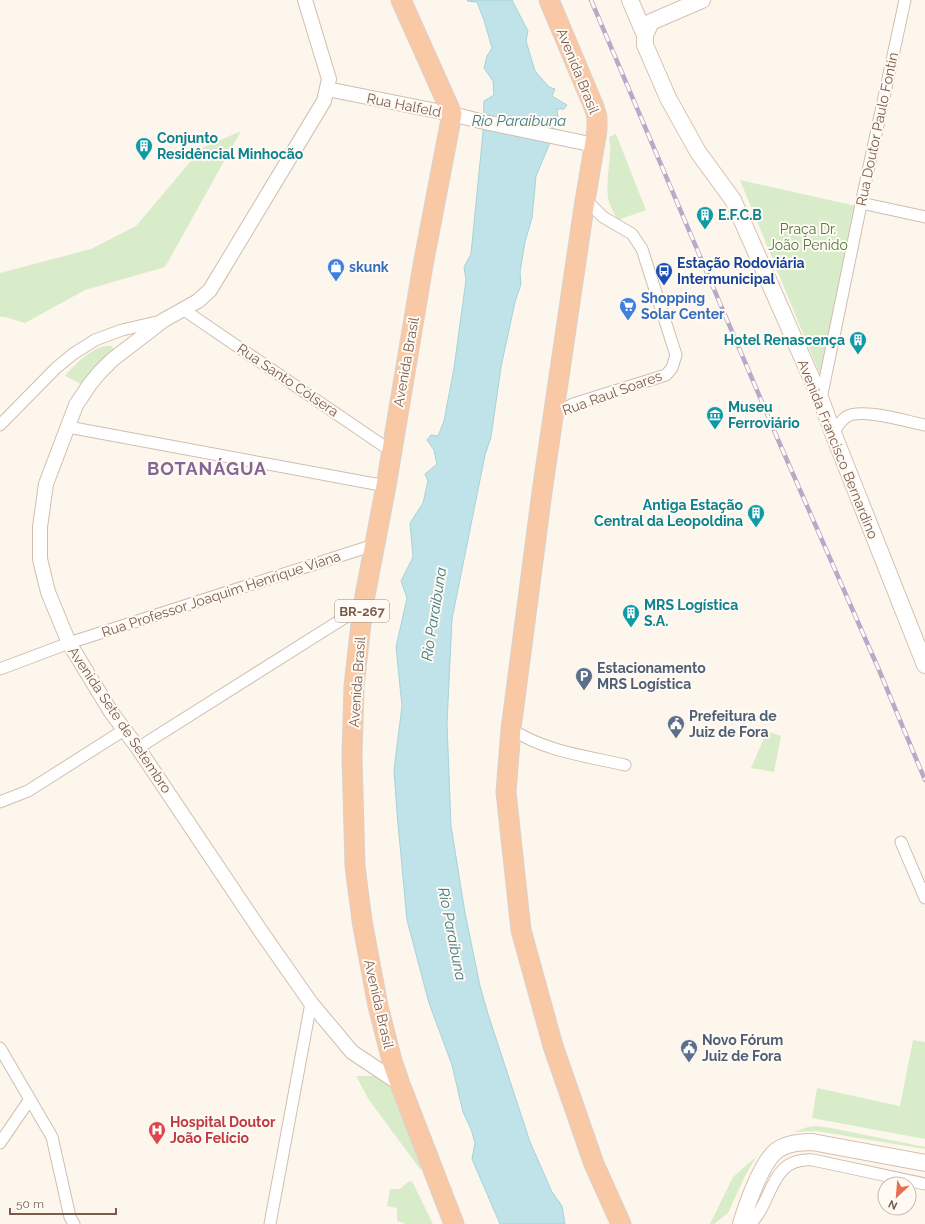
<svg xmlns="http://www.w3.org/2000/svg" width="925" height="1224" font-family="Raleway,sans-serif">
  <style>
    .green { fill: #d8ecc9 }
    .water { fill: #bfe3e8; stroke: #a5d3da }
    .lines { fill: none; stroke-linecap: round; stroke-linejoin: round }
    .minor-casing { stroke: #d1beb0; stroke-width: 13 }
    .tertiary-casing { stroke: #d1beb0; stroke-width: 16 }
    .secondary-casing { stroke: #d6c0b0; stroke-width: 18 }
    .trunk-casing { stroke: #dad1cd; stroke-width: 21 }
    .minor { stroke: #fff; stroke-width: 11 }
    .tertiary { stroke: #fff; stroke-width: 14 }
    .secondary { stroke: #fff; stroke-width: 16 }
    .trunk { stroke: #f9c8a4; stroke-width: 19 }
    .rail-casing { stroke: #b9a8c9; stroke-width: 4.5 }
    .rail { stroke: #fffaf3; stroke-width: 3; stroke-dasharray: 9; stroke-linecap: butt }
    .labels { text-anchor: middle; stroke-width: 4; stroke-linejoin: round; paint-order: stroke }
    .shield { fill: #fffaf3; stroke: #a28b7f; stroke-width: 1 }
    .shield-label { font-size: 13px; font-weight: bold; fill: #7a5c4d }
    .street-label { font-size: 14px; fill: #7a5c4d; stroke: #fffaf3 }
    .culture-label { font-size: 14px; font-weight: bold; fill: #0d838f; stroke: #fffaf3; text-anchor: start }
    .park-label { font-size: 14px; fill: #537a41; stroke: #fffaf3 }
    .transit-label { font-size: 14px; font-weight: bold; fill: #164399; stroke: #fffaf3; text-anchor: start }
    .shop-label { font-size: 14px; font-weight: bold; fill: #366cbe; stroke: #fffaf3; text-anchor: start }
    .service-label { font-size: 14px; font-weight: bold; fill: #4e5e75; stroke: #fffaf3; text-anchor: start }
    .health-label { font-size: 14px; font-weight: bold; fill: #be3a42; stroke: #fffaf3; text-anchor: start }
    .water-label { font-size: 15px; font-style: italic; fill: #437c86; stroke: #fffaf3 }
    .district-label { font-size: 18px; font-weight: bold; letter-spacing: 1px; fill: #846695; stroke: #fffaf3 }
  </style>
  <rect width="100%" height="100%" fill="#fdf6ec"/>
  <path class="green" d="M241,131L165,267L85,290L25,323L5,317H0V273L91,249L136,226L202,148Z
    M616,134L646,210L618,220C614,213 609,205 608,197C605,177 613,157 609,137Z
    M740,180L856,206L821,377Z
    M111,346L114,349L98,363L81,384L65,376C73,366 89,351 101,347C104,346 108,346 111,346Z
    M767,731L781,736L774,772L751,768Z
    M913,1040L925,1042V1139L812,1118L817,1088L900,1106Z
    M356,1076H376L398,1090L426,1169H420L369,1100Z
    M816,1126L831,1128L925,1147V1149L816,1131L794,1132L808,1127Z
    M756,1157L745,1176L728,1213L714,1224H710L733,1177Z
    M412,1181L433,1224H404V1223L397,1221V1208L387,1206L390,1189H400L408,1182Z"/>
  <path class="water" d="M468,0H512L528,31L526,41L535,71L549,87L555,89L552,96L567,105L564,109H557L558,118L549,145L536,176L532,218L525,242L520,272L521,284L515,302L501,367L491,437L485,455L452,619L447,723L451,826L465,913L480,986L488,1014L530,1142L552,1192L562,1206L565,1224H500L472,1159L475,1143L471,1129L463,1112L452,1065L429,1003L407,920L397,813L394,770L402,706L396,647L407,598L401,581L413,557L410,523L423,503L428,481L425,474L437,464L434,450L427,440L431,435L438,436L444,421L454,368L466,280L464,267L471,254L483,132L484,101L494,95L493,81L484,68L487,56L492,48L484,20L477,2L467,1Z"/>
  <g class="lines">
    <defs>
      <path id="minor" d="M861,203L925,217
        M184,310L391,451
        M821,399L865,185L905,0
        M553,415L573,404L666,375L672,368L676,355L642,249L632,234L603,217L585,199
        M0,425L56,368L73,354L95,340L122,330L161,321
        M68,427L386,486
        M833,433C836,428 841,421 846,417C861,407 908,422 925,425
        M0,669L69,643L374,545
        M511,729C544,751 586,756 625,765
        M138,748L363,606
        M0,802L28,791L124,730
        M901,842L925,898
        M0,1048L52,1137L70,1217L74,1224
        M0,1143L30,1099
        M270,1224L311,1003
        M750,1224C774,1201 769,1157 813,1160L925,1184"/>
      <path id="tertiary" d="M305,0L329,79L324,101L210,290L198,301L164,320L112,360L100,372L90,384L76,405L46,484L40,527V559L48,592L69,643L111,712L138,748L260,930L311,1003L352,1052L400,1084
        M327,89L452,114L480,121L585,143L590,146L594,152"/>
      <path id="secondary" d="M630,0L645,35V45L668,98L698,152L733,200L821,400L833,433L925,665
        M645,35L651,22L702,0
        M741,1224C747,1204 761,1164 776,1151C786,1143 801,1142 812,1142L925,1163"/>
      <path id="trunk" d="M401,0L452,114L423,265L386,486L363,606L354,686L352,756L355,866L362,921L378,1006L392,1061L400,1084L454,1224
        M549,0L594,107L597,117V130L584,207L542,492L511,729L506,792L521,930L553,1046L594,1164L621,1224"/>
    </defs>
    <use href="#minor" class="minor-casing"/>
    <use href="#tertiary" class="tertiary-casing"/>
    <use href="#secondary" class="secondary-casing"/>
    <use href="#trunk" class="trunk-casing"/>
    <use href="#minor" class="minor"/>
    <use href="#tertiary" class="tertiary"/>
    <use href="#secondary" class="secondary"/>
    <use href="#trunk" class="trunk"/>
    <defs>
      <path id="rail" d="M591,0L779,442L879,670L925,780"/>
    </defs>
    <use href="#rail" class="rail-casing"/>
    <use href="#rail" class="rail"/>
  </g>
  <defs>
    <symbol id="building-pin" viewBox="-11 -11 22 30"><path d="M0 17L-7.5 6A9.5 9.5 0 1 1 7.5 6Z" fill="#0f9aa8" stroke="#fffaf3"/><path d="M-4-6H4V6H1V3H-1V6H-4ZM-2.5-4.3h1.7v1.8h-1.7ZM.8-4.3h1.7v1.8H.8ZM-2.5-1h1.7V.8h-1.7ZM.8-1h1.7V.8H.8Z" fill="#fff"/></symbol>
    <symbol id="shop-pin" viewBox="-11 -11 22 30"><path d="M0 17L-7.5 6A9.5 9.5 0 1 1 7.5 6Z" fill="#3f7fe0" stroke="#fffaf3"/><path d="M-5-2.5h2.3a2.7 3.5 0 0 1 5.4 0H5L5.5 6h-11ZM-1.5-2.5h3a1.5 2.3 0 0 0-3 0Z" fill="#fff"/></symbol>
    <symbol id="bus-pin" viewBox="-11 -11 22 30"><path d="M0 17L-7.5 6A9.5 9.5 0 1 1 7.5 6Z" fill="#1a4fb4" stroke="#fffaf3"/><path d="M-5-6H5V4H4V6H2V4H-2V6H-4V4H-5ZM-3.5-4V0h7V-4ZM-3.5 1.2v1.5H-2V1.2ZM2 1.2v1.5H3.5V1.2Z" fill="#fff"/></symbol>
    <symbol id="supermarket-pin" viewBox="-11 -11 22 30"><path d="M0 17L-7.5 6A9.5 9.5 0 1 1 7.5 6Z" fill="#3f7fe0" stroke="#fffaf3"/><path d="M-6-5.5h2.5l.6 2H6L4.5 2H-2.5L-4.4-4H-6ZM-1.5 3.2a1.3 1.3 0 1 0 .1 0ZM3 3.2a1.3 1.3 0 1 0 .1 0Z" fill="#fff"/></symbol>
    <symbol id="museum-pin" viewBox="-11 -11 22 30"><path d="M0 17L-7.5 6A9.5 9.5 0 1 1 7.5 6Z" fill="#0f9aa8" stroke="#fffaf3"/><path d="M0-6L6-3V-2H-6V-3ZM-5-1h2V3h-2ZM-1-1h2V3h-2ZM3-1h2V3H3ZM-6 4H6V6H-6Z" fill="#fff"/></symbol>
    <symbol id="parking-pin" viewBox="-11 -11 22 30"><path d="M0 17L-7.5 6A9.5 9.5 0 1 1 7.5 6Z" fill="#5c6f8a" stroke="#fffaf3"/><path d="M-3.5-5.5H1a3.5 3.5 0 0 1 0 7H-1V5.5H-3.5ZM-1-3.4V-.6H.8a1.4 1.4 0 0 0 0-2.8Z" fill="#fff"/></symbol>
    <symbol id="civic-pin" viewBox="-11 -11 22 30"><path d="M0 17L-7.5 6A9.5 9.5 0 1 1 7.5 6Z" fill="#5c6f8a" stroke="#fffaf3"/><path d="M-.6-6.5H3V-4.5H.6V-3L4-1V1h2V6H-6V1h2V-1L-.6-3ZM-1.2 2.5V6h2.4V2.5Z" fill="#fff"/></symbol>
    <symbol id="hospital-pin" viewBox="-11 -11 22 30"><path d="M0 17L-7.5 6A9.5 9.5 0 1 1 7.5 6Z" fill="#e0444e" stroke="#fffaf3"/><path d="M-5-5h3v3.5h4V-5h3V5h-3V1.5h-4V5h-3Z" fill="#fff"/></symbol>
  </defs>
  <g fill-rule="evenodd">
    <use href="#building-pin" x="134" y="136" width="20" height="27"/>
    <use href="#building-pin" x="695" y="205" width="20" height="27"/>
    <use href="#shop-pin" x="326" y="257" width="20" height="27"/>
    <use href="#bus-pin" x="654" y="261" width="20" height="27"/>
    <use href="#supermarket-pin" x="618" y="296" width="20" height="27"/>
    <use href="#building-pin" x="848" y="330" width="20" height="27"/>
    <use href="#museum-pin" x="705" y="405" width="20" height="27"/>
    <use href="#building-pin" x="746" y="503" width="20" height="27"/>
    <use href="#building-pin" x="621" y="603" width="20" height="27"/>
    <use href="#parking-pin" x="574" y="666" width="20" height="27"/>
    <use href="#civic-pin" x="666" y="714" width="20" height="27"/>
    <use href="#civic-pin" x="679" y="1038" width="20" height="27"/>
    <use href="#hospital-pin" x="147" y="1120" width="20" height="27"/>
  </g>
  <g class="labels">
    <rect class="shield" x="335" y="600" width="54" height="22" rx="3"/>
    <g class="shield-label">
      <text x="362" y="616">BR-267</text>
    </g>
    <g class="street-label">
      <text transform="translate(578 71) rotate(68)" y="5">Avenida Brasil</text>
      <text transform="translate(404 105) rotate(11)" y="5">Rua Halfeld</text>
      <text transform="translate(877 129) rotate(-78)" y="5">Rua Doutor Paulo Fontin</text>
      <text transform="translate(406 362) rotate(-80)" y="5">Avenida Brasil</text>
      <text transform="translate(288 380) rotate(34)" y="5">Rua Santo Cólsera</text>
      <text transform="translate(612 393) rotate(-20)" y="5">Rua Raul Soares</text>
      <text transform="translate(838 449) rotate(68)" y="5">Avenida Francisco Bernardino</text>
      <text transform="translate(221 594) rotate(-18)" y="5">Rua Professor Joaquim Henrique Viana</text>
      <text transform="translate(357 682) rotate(-86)" y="5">Avenida Brasil</text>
      <text transform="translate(120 720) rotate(56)" y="5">Avenida Sete de Setembro</text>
      <text transform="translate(379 1004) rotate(77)" y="5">Avenida Brasil</text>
    </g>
    <g class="culture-label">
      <text x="157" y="143">Conjunto<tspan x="157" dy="16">Residêncial Minhocão</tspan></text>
      <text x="718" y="220">E.F.C.B</text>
      <text x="845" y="345" text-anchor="end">Hotel Renascença</text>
      <text x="728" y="412">Museu<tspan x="728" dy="16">Ferroviário</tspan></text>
      <text x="743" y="510" text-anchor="end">Antiga Estação<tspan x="743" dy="16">Central da Leopoldina</tspan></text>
      <text x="644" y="610">MRS Logística<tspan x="644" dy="16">S.A.</tspan></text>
    </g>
    <g class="park-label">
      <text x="808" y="234">Praça Dr.<tspan x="808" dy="16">João Penido</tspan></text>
    </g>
    <g class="transit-label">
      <text x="677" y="268">Estação Rodoviária<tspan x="677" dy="16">Intermunicipal</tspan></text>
    </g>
    <g class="shop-label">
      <text x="349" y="272">skunk</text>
      <text x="641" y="303">Shopping<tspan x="641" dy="16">Solar Center</tspan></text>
    </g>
    <g class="service-label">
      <text x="597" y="673">Estacionamento<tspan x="597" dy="16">MRS Logística</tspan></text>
      <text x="689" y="721">Prefeitura de<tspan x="689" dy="16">Juiz de Fora</tspan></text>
      <text x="702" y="1045">Novo Fórum<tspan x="702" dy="16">Juiz de Fora</tspan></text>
    </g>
    <g class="health-label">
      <text x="170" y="1127">Hospital Doutor<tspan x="170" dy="16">João Felício</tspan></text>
    </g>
    <g class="water-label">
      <text x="519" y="126">Rio Paraibuna</text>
      <text transform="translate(434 614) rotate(-81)" y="5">Rio Paraibuna</text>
      <text transform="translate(452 934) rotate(79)" y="5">Rio Paraibuna</text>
    </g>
    <g class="district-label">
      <text x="207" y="475">BOTANÁGUA</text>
    </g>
  </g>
  <g transform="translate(897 1196) rotate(206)"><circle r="19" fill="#fffaf3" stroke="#cabbb1"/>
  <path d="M0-3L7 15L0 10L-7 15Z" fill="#e76f51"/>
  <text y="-6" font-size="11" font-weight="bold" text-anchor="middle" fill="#7a5c4d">N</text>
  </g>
  <path d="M10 1208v6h106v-6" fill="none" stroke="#7a5c4d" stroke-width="2"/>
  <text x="16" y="1208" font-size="12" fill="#7a5c4d" stroke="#fffaf3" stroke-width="3" paint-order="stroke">50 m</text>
</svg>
